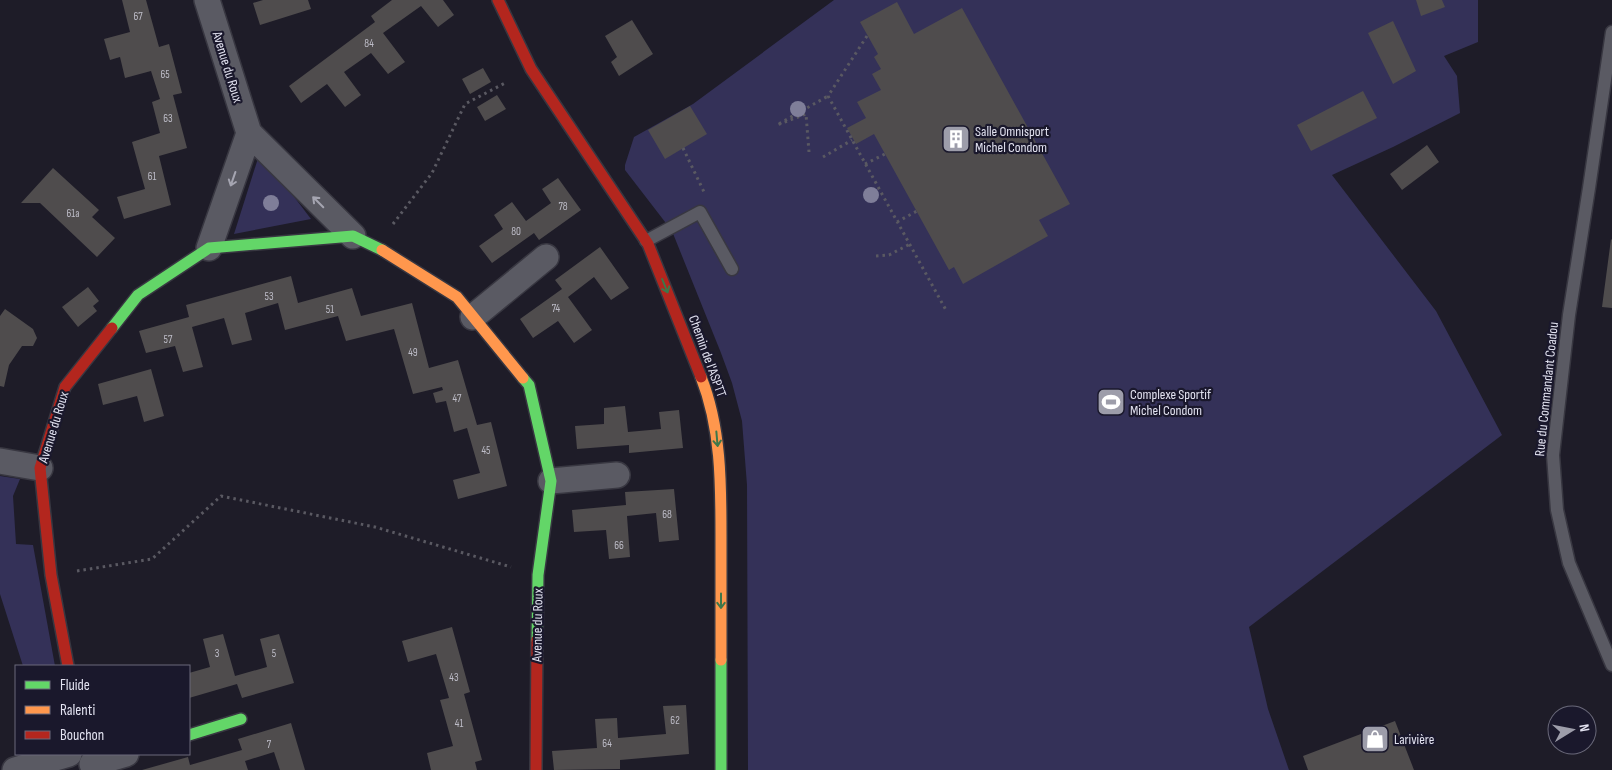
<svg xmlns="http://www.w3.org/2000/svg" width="1612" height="770" font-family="'Sofia Sans Condensed',sans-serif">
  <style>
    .green { fill: #343158 }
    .building { fill: #4f4c4d }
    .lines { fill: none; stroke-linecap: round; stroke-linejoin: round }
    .lane-casing { stroke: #383741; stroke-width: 15 }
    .street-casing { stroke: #383741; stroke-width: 28 }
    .fast-casing { stroke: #383741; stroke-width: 14 }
    .slow-casing { stroke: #383741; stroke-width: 14 }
    .jam-casing { stroke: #383741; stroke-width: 14 }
    .path { stroke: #5a5962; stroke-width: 3; stroke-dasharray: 2.5 4; stroke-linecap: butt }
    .lane { stroke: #5a5a63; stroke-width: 12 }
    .street { stroke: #5a5a63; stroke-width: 25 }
    .fast { stroke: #63d668; stroke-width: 11 }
    .slow { stroke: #ff974d; stroke-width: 11 }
    .jam { stroke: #b3261e; stroke-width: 11 }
    .tree { fill: #7f7e99 }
    .oneway { stroke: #a5a5b1 }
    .oneway2 { stroke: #3e774a }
    .labels { text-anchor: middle; stroke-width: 4.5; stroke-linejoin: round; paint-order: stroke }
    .number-label { font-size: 11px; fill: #bdbcc7 }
    .street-label { font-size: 14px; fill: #e2e2f0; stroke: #1a182c }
    .poi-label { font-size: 14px; fill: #e2e2f0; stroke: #1a182c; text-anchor: start }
  </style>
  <rect width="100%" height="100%" fill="#1e1c28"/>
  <path class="green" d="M834,0H1478V42L1444,56L1457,76L1460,113L1393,147L1332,175L1436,311L1502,435L1249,627L1268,709L1289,770H748L747,485L742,421L732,383L721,353L672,231L625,170V165L634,137L693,104Z
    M260,152L311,219L234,234Z
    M0,476L20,479L13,496L16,544L33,545L55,666H23L0,594Z"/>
  <path class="building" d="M122,0H146L159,47L169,44L182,93L173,95L187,148L159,156L171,205L124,219L117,197L145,189L132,142L160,133L152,102L160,99L151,71L125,78L120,57L110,60L104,39L130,32Z
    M263,0H308L311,9L260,25L253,3Z
    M392,0H443L454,15L438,27L421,6L383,33L405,62L388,74L371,53L344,72L361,95L345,107L327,84L301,103L289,86L375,22L371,16Z
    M1416,0H1442L1445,7L1421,16Z
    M897,2L914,34L962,8L1070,204L1039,220L1048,236L963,284L954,267L949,270L874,134L856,144L847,128L866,118L857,102L881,90L872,74L881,69L874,57L878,54L860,22Z
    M632,20L653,54L619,76L611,62L617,57L605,36Z
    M1393,21L1416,71L1393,84L1368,33Z
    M483,68L491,82L470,94L462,79Z
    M1363,91L1377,118L1311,151L1297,125Z
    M497,95L506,109L485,121L477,107Z
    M690,106L707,134L665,159L648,130Z
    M1427,145L1439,162L1402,190L1390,174Z
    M53,168L99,210L92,217L115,238L97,257L40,203H21Z
    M558,178L581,210L539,240L534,233L492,263L479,246L503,229L494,215L512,202L526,221L551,203L542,189Z
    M1611,239L1612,240V308L1602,307Z
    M600,247L629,288L611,300L594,277L568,297L592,330L574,343L558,321L533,338L520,319L562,289L555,280Z
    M291,276L298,303L352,288L361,316L412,303L429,368L458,360L477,425L491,422L507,486L458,499L453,480L480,473L467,428L454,432L446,401L436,403L433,393L443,390L442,387L413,394L394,329L346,341L338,316L285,330L278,303L245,313L252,340L232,345L224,318L192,327L203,367L183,372L175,346L146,353L139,331L189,317L186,305Z
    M88,287L99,301L93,306L97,311L78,327L62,307Z
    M5,309L33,329L37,338L33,346H22L9,365L4,387L0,386V316Z
    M151,369L164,416L144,422L137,396L103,405L98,384Z
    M625,406L628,432L661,429L659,412L679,410L683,448L629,453V445L577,449L575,426L604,424V408Z
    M674,489L679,540L659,542L656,513L627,516L630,557L609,559L606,530L574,532L572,510L626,505L625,492Z
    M452,627L470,692L464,694L482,760L475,762L477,770H431L427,753L453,746L440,700L449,698L436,654L408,662L402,641Z
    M223,634L235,676L267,667L260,639L279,634L294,683L242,698L237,684L189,698V673L210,667L203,639Z
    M686,705L689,754L620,760V769L554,770L552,751L597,748L595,719L617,718L618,738L666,734L663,706Z
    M1395,721L1414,770H1308L1303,756Z
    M291,723L305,770H280L274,752L245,761L248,770H142L188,757L190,765L242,750L238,739Z"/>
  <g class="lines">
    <defs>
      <path id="lane" d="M1612,32L1589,188L1569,315L1553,455L1557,510L1569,563L1612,665
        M646,241L700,212L732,269"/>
      <path id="street" d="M207,0L249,133L353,236
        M209,248L249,133
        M473,317L546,257
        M0,461L40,468
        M551,481L617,475
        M92,764L126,754
        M15,770L69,754"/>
      <path id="fast" d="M112,328L138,295L209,248L353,236L382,250
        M523,378L529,385L551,481L538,575L537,640
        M721,660V770
        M189,735L241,719"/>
      <path id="slow" d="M382,250L457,297L523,378
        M701,377C722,430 721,488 721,544C721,583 721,621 721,660"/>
      <path id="jam" d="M498,0L531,69L648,244L701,377
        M68,666L51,575L40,468L65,387L112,328
        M536,770L537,640"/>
    </defs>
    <use href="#lane" class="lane-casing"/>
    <use href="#street" class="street-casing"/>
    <use href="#fast" class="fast-casing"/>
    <use href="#slow" class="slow-casing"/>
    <use href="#jam" class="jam-casing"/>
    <path class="path" d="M867,36L828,96L947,312
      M683,148L705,194
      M809,152L806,114L777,125L828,96
      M823,157L852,140
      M865,164L885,154
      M897,222L917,211
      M393,224L432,173L465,104L507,82
      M876,256L889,255L910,244
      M77,571L152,559L221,496L375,527L511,567"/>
    <use href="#lane" class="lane"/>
    <use href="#street" class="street"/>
    <use href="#fast" class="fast"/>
    <use href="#slow" class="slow"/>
    <use href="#jam" class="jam"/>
  </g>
  <g class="tree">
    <circle cx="798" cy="109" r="8"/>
    <circle cx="871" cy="195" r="8"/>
    <circle cx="271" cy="203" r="8"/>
  </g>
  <defs><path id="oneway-shaft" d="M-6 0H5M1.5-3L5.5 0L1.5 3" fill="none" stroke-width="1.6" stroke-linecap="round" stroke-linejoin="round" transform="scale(1.25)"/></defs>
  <g class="oneway">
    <use href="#oneway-shaft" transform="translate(233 179) rotate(109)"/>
    <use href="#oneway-shaft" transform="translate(318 202) rotate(-135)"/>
  </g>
  <g class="oneway2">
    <use href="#oneway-shaft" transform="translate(665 286) rotate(68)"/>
    <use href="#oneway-shaft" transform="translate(717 439) rotate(85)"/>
    <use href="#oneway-shaft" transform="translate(721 601) rotate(90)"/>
  </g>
  <defs>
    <symbol id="building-square" viewBox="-11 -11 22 22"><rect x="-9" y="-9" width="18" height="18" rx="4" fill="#9d9daa" stroke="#1a182c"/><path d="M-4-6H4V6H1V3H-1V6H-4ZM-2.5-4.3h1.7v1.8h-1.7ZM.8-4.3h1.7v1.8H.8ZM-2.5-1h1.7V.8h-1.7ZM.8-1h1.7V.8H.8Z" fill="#fff"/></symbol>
    <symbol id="stadium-square" viewBox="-11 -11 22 22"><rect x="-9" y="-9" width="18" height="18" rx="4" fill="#9d9daa" stroke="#1a182c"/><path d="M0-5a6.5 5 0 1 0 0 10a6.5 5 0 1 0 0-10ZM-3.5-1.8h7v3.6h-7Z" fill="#fff"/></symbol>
    <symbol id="shop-square" viewBox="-11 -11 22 22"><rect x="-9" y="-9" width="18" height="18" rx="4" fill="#9d9daa" stroke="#1a182c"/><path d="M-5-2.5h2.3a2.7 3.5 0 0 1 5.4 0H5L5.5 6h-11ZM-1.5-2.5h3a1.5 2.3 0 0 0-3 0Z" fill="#fff"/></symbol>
  </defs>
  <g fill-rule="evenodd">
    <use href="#building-square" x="940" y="123" width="32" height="32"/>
    <use href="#stadium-square" x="1095" y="386" width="32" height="32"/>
    <use href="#shop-square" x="1359" y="723" width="32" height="32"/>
  </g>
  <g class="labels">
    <g class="number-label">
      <text x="138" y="20">67</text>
      <text x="369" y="47">84</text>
      <text x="165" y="78">65</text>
      <text x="168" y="122">63</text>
      <text x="152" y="180">61</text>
      <text x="563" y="210">78</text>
      <text x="73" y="217">61a</text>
      <text x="516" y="235">80</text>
      <text x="269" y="300">53</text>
      <text x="556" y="312">74</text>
      <text x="330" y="313">51</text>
      <text x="168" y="343">57</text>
      <text x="413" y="356">49</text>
      <text x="457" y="402">47</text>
      <text x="486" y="454">45</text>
      <text x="667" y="518">68</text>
      <text x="619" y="549">66</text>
      <text x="217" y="657">3</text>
      <text x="274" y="657">5</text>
      <text x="454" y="681">43</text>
      <text x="675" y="724">62</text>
      <text x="459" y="727">41</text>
      <text x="607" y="747">64</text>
      <text x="269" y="748">7</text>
    </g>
    <g class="street-label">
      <text transform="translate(228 67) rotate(73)" y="5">Avenue du Roux</text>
      <text transform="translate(708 356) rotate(70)" y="5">Chemin de l'ASPTT</text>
      <text transform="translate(1546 389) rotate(-84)" y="5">Rue du Commandant Coadou</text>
      <text transform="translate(53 427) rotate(-73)" y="5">Avenue du Roux</text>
      <text transform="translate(537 625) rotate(-89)" y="5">Avenue du Roux</text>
    </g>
    <g class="poi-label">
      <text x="975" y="136">Salle Omnisport<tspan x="975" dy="16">Michel Condom</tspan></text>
      <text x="1130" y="399">Complexe Sportif<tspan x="1130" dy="16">Michel Condom</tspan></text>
      <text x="1394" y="744">Larivière</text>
    </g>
  </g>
  <rect x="15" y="665" width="175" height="90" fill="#1a182c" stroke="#6a697a"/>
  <rect x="25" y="681" width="25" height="8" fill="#63d668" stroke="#6a697a"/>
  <text x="60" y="690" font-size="15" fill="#e2e2f0">Fluide</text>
  <rect x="25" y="706" width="25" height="8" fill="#ff974d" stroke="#6a697a"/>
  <text x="60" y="715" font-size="15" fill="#e2e2f0">Ralenti</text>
  <rect x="25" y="731" width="25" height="8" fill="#b3261e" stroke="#6a697a"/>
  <text x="60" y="740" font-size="15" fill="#e2e2f0">Bouchon</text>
  <g transform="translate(1572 730) rotate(80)"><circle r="24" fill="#1a182c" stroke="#6a697a"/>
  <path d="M0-4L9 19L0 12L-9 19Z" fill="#9d9daa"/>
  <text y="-8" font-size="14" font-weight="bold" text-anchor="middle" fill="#e2e2f0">N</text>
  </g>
</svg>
